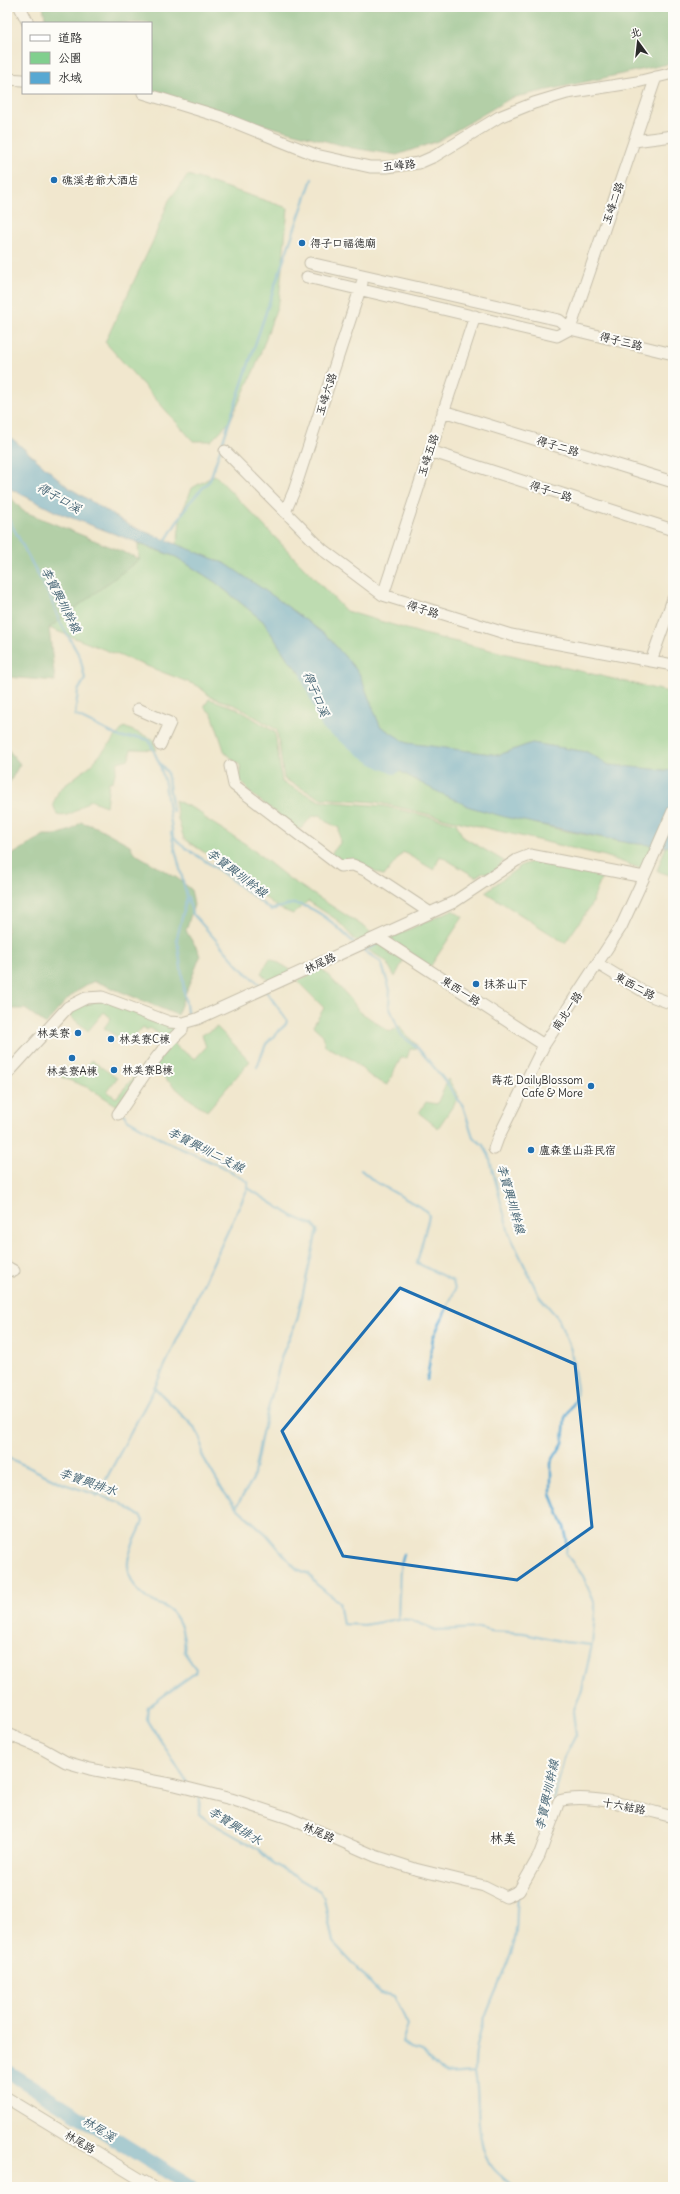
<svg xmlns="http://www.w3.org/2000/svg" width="680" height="2194" font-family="Delius,'LXGW WenKai TC',sans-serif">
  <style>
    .green { fill: #81cf8e; stroke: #567d5c }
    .forest { fill: #68b279; stroke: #4a6e52 }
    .water { fill: #57a8d2; stroke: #416a7e }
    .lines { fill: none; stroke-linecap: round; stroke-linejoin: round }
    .stream { stroke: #57a8d2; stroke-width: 2.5 }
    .river { stroke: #57a8d2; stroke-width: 14 }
    .minor-casing { stroke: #8e897c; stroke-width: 13 }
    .minor { stroke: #fff; stroke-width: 11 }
    .marked { fill: none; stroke: #1f6fb2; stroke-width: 3; stroke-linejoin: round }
    .poi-dot { fill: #1f6fb2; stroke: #fdfcf7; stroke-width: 1.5 }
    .labels { text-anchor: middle; stroke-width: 4; stroke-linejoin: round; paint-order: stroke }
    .street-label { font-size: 11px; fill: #2b2b2b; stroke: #fdfcf7 }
    .poi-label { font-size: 11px; fill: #2b2b2b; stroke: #fdfcf7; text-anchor: start }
    .water-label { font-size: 12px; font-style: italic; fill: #3d5d6e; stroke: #fdfcf7 }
    .quarter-label { font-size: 13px; fill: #2b2b2b; stroke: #fdfcf7 }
  </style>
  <rect width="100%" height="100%" fill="#fdfcf7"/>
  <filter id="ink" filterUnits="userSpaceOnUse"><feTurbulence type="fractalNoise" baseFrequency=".025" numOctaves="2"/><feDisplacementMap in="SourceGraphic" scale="8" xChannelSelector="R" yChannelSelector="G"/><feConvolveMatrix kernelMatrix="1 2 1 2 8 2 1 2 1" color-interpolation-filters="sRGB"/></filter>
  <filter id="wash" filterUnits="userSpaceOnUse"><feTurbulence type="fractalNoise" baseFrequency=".012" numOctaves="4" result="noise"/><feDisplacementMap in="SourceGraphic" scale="16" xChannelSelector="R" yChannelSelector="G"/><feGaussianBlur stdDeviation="0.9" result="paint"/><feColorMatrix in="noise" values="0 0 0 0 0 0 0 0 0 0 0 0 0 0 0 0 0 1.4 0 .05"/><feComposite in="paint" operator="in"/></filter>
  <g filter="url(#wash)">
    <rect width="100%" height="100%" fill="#f1e7ce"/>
    <path class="green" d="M188,175L288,208L279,301L256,366L230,421L211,441H193L105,342L153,241L169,200Z
      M215,475L346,611L427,635L673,693V771L609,765L587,752L532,743L499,755L407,743L380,726L359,673L327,636L276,598L226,564L177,544L181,515L192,488Z
      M138,544L176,557L215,582L263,621L287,658L372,756L470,807L561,830L629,843L653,845L642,869L605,856L376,802L320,798L284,779L277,730L237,706L211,697L198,686L49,628L139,559Z
      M209,699L236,708L275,732L282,782L320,801L384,806L456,823L463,837L504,861L491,874L483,872L476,877L440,856L434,870L403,852L384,876L361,864L340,863L331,854L340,843L339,828L325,821L321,815L312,816L302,828L297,829L249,792L244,784L239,783L241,772L240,765L225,753L212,714L204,707Z
      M124,727L153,739L157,750L131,749L129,759L118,762L113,781L109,782L106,806L90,800C82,806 69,819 57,815L53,804L59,790L92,764Z
      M175,800L200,812L206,819L247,845L291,880L366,928L373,935L356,941L337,920L308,901L293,914L278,908L228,868L184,839L178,819Z
      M666,846L673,847V876L657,871Z
      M535,861L603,875L590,907L565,943L485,892L522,865Z
      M452,910L463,917L430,967L390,938Z
      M382,941L405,957L395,977L386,961L367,949Z
      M270,958L291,970L293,972C279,979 273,987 261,973Z
      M322,969L350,998L359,1011L390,1032L400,1026L404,1033L417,1045L416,1048L410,1049L407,1058H401L387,1085L371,1077L351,1059L325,1046L323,1035L313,1026L324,1008L297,981Z
      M102,999L177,1026L172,1036L165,1038L150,1028L147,1030L143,1027L128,1044L104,1028L111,1018L104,1012L88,1031L68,1014L75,1007Z
      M217,1027L250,1061L207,1111L185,1096L153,1068L173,1041L178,1048L195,1059L206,1047L202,1035Z
      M159,1047L121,1108L89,1088L61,1077L59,1073L66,1067L79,1076L91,1060L117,1078L107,1091L116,1098Z
      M448,1079L459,1097L438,1128L419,1113L426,1102L437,1104Z"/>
    <path class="forest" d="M43,7H673V63L511,98L438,141L397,155L352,148L142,93H151V23H46Z
      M7,493L23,511L140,559L49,628L55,681L7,677Z
      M7,748L20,764L7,787Z
      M81,822L99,828L130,845L134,853L177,878L191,889L194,905L186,930C190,940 198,946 200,957L177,1015L95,981C74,988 60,1008 46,1024L25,1009H7V858L44,835H56L71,830Z"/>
    <path class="water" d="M7,434L68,487L131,526L226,564L276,598L327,636L359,673L380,726L407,743L499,755L532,743L587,752L609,765L673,771V847L629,843L505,817L470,807L432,789L372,756L338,728L310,684L287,658L263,621L215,582L176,557L56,512L9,488L7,486Z"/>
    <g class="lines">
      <path class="stream" d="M7,516L51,599L59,620L80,657L85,679L78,691L75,715L122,738L137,737L149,740L160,765L165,784L173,836L181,845L219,870L271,910C278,908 286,905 292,904C314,903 340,929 354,943
        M164,543L189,503L210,480L276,282L312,179
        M160,763L167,772L173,811
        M171,833L187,897L177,938L188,1019
        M188,897L192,913L239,966L261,986
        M360,948L381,962L390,990L389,1006L401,1035L418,1048L442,1077L463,1106L473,1137L483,1145L489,1156L509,1233L539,1296L558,1318L571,1350L577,1389L576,1399L565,1418L563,1443L551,1462V1494L564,1527L567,1540L566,1554L583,1576L595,1604V1613L592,1645L582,1690L573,1712L576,1735L564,1758L554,1800
        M364,950L376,945
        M257,1067L266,1044L286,1024L287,1020L266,991
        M361,1170L374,1181L427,1211L429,1216L417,1263L453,1281L455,1290L433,1338L427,1380
        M248,1188L292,1216L313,1225L317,1230L297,1320L282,1355L262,1433L253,1479L236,1507L266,1534L290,1562L297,1569L309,1574L315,1583L339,1602L343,1624L364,1625L398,1619L411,1620L436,1630L479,1628L491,1631L524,1633L565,1642L592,1645
        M154,1387L195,1428L201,1439L202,1455L223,1491L236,1507
        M7,1457L64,1484L119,1502L141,1517L143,1521C139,1535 129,1547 128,1562C127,1576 136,1592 148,1599C155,1603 163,1605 170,1610C181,1620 186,1638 184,1652L196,1669L195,1673L148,1707L147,1719L188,1784
        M97,1496L153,1391L248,1188V1182L225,1168L171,1144L127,1119L123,1113
        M398,1619L400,1569L404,1554
        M196,1794L200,1799L199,1814L210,1822L258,1849L271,1862L320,1891L324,1898L333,1942L375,1988L381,1993L394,1996L408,2025L402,2042L410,2048L422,2051L440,2070L446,2074L475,2072C481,2101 473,2143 493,2168C499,2175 507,2181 514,2187
        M475,2072C473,2027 500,1988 513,1947C518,1932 516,1912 518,1895"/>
      <path class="river" d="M308,676L328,724L375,758L394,767
        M7,2071L191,2187"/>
    </g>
  </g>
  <g filter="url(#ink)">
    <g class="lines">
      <defs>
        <path id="minor" d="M20,7L28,23
          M7,79L23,80
          M143,93L221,117L316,155L370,167H387L419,163L435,156L499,117L534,103L567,93L637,82L673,73
          M634,141L673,136
          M310,263L559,320L570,329L673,354
          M307,277L557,336L570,329
          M570,329L656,77
          M443,411L673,482
          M225,451L323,550L383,595L511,635L673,665
          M430,451L673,530
          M285,512L294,491L362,283
          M383,595L475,316
          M651,661L673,599
          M138,709L170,723L160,745
          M230,766L234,785L340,866L353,865L367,871L429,912
          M378,937L544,1045
          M598,964L651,996L673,1004
          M7,1074L68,1007L86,998L102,997L169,1022L183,1023L197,1019L454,902L517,860L530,855L644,877L673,811
          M118,1114C138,1086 156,1052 182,1030L183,1023
          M494,1149L498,1138L544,1045L621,927L644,877
          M7,1267L14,1271
          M7,1734L41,1748L66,1762L90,1769L175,1785L231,1799L289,1818L375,1856L415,1869L484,1886L506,1897L519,1891L539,1856L559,1801C590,1792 642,1809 673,1817
          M7,2098L153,2187"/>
      </defs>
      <use href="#minor" class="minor-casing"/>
      <use href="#minor" class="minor"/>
    </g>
  </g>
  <path d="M0 0H680V2194H0ZM400,1288L575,1364L592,1527L517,1580L343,1556L282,1431Z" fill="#f1e7ce" fill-opacity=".55" fill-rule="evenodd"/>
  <path class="marked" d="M400,1288L575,1364L592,1527L517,1580L343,1556L282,1431Z"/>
  <g class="poi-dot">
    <circle cx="54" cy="180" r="4"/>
    <circle cx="302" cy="243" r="4"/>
    <circle cx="476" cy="984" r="4"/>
    <circle cx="78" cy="1033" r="4"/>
    <circle cx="111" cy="1039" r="4"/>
    <circle cx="72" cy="1058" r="4"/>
    <circle cx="114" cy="1070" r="4"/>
    <circle cx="591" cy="1086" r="4"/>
    <circle cx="531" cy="1150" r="4"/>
  </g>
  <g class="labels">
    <g class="street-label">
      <text transform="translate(399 165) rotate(-6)" y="4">五峰路</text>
      <text transform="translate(613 203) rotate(-71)" y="4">玉峰二路</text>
      <text transform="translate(621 341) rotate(14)" y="4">得子三路</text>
      <text transform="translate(326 394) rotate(-72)" y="4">玉峰六路</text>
      <text transform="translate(558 446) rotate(17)" y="4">得子二路</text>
      <text transform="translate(428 455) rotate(-72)" y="4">玉峰五路</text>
      <text transform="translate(551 491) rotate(18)" y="4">得子一路</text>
      <text transform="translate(423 609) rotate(18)" y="4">得子路</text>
      <text transform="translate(320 963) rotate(-25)" y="4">林尾路</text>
      <text transform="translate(635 986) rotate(29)" y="4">東西二路</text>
      <text transform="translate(461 991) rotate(33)" y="4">東西一路</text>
      <text transform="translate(567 1011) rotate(-56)" y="4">南北一路</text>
      <text transform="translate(624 1806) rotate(11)" y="4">十六結路</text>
      <text transform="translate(319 1832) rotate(24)" y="4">林尾路</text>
      <text transform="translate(80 2142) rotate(31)" y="4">林尾路</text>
    </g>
    <g class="poi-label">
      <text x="62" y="184">礁溪老爺大酒店</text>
      <text x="310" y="247">得子口福德廟</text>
      <text x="484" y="988">抹茶山下</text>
      <text x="70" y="1037" text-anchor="end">林美寮</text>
      <text x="119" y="1043">林美寮C棟</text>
      <text x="122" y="1074">林美寮B棟</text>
      <text x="72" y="1075" text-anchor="middle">林美寮A棟</text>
      <text x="583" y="1084" text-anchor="end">蒔花 DailyBlossom<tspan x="583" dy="13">Cafe &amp; More</tspan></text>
      <text x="539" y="1154">盧森堡山莊民宿</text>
    </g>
    <g class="water-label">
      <text transform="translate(59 498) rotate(30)" y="4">得子口溪</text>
      <text transform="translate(61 600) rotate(63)" y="4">李寶興圳幹線</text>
      <text transform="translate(316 694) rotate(67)" y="4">得子口溪</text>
      <text transform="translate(237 873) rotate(37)" y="4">李寶興圳幹線</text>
      <text transform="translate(206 1150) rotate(27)" y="4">李寶興圳二支線</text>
      <text transform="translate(511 1199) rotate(74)" y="4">李寶興圳幹線</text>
      <text transform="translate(88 1482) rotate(19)" y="4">李寶興排水</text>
      <text transform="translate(547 1795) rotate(-78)" y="4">李寶興圳幹線</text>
      <text transform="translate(235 1826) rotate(32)" y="4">李寶興排水</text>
      <text transform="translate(99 2129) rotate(32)" y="4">林尾溪</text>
    </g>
    <g class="quarter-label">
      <text x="503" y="1843">林美</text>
    </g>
  </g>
  <rect width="680" height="2194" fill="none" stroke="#fdfcf7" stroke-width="24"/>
  <rect x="22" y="22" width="130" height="72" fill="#fdfcf7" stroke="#a9a8a5"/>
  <rect x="30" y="35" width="20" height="6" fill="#ffffff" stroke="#a9a8a5"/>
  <text x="58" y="42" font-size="12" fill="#2b2b2b">道路</text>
  <rect x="30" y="52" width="20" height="12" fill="#81cf8e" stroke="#a9a8a5"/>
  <text x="58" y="62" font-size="12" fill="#2b2b2b">公園</text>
  <rect x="30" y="72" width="20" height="12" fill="#57a8d2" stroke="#a9a8a5"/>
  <text x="58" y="82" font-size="12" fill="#2b2b2b">水域</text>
  <g transform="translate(638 42) rotate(345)" stroke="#fdfcf7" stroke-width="3" paint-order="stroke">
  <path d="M0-3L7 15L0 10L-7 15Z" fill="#2b2b2b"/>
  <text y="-6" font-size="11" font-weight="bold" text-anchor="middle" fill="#2b2b2b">北</text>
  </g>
</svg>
